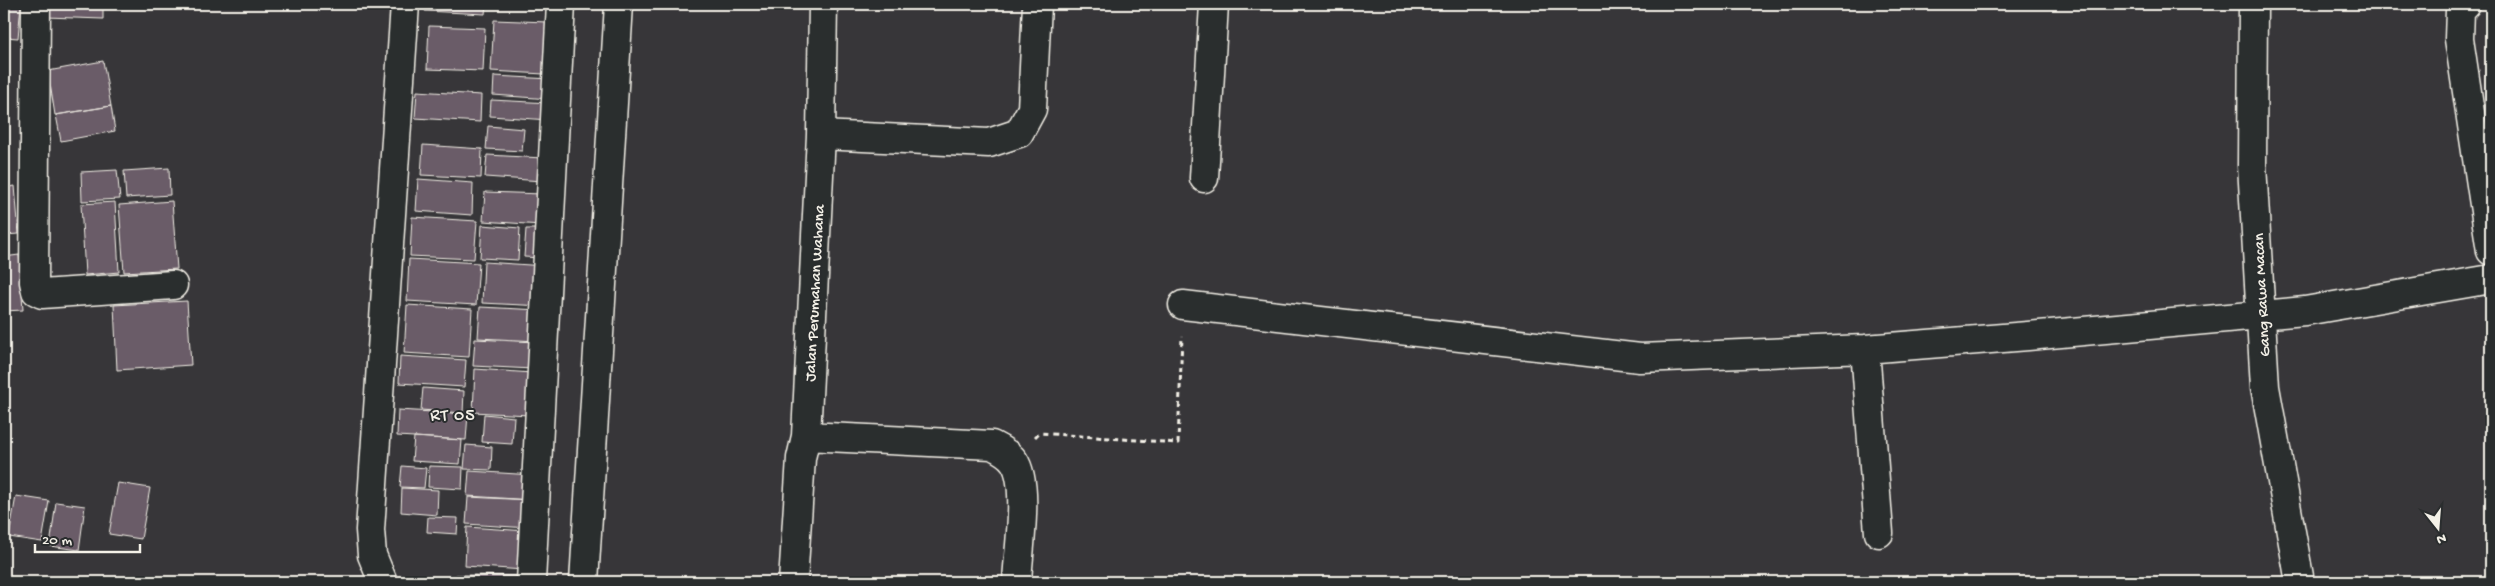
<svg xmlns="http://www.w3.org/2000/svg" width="2495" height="586" font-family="'Gochi Hand',sans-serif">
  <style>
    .building { fill: #6a5b67; stroke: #f4f1e8 }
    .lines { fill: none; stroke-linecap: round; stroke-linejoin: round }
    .minor-casing { stroke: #f4f1e8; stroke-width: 31 }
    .path { stroke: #f4f1e8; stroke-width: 3; stroke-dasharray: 5 4; stroke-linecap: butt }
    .minor { stroke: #2a2d2e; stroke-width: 28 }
    .labels { text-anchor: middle; stroke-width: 4; stroke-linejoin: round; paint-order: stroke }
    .street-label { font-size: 16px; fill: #f4f1e8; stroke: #2a2d2e }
    .neighbourhood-label { font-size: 18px; letter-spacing: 1px; fill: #f4f1e8; stroke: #2a2d2e }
  </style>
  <rect width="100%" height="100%" fill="#373639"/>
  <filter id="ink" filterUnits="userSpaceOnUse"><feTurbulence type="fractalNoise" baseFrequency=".02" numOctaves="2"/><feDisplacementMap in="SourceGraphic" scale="10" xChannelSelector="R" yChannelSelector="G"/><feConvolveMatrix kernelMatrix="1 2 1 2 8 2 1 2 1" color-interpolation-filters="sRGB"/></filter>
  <g filter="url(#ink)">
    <path class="building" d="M4,4H21L18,38L4,37Z
      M46,4H103V19L46,17Z
      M425,4H486L485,14L425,11Z
      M494,20L547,22L544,74L491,71Z
      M429,26L485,28L483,71L427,69Z
      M103,61L111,106L55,115L48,71Z
      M494,76L551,79L550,99L493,95Z
      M417,91L481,95L480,122L415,118Z
      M491,100L550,103L549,120L490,116Z
      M111,106L115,131L61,141L56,115Z
      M488,126L524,129L522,151L486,149Z
      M423,145L482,149L481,178L421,175Z
      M487,155L543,158L542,181L485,177Z
      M169,168L170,195L126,198L124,171Z
      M117,170L120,199L82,201L81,172Z
      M418,179L473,183L472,215L416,211Z
      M15,186L19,234L4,235V188Z
      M485,192L542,194L541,225L483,221Z
      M172,201L177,269L124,272L119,205Z
      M115,202L119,272L85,275L81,204Z
      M412,217L477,221L474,259L410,256Z
      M482,225L520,228L518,260L480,258Z
      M526,229H543L541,258L524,257Z
      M19,255L23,310L4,311V257Z
      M409,259L479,263L476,305L407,301Z
      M484,262L545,266L543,306L482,303Z
      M187,301L191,365L117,370L114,305Z
      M407,305L472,309L469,357L404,353Z
      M480,307L540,310L538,341L478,338Z
      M475,339L536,342L533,369L473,366Z
      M400,356L466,360L464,387L399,383Z
      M475,369L532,373L529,415L473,412Z
      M423,388L464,391L463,413L421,410Z
      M398,410L468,414L466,440L397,436Z
      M484,414L514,417L512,444L482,442Z
      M414,437L462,440L460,464L412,461Z
      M466,445L492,447L491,470L464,469Z
      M402,466L426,468L424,488L400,487Z
      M429,466L463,467L462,489L428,487Z
      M469,471L533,475L532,500L467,496Z
      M118,483L150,488L141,539L109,534Z
      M402,488L438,490L437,515L401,512Z
      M16,496L49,501L42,542L9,537Z
      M468,497L531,500L529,528L466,524Z
      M56,502L85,506L79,550L50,546Z
      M428,517L458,518L457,534L427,532Z
      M467,527L527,531L524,570L465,566Z
      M456,575L526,576V582H456Z"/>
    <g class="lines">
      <defs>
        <path id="minor" d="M36,4L34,282L36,291L42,294L173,285
          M2253,4L2252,165L2265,387L2300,582
          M2466,4L2460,10L2459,39L2491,251
          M821,135L989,143L1019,133L1032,109L1037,4
          M1204,178L1214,4
          M1183,305L1640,358L1865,349L2028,336L2305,311L2491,279
          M1865,349L1879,533
          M806,436L992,445C1000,449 1009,454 1014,461C1030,484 1018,553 1017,582
          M383,582L372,555L370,530L405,4
          M531,582L561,4
          M584,582L619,4
          M793,582L801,458L806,436L821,135L823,4"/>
      </defs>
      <use href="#minor" class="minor-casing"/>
      <path class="path" d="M1035,437L1039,433L1178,443L1182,336"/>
      <use href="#minor" class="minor"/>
    </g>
  </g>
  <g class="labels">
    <g class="street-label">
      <text transform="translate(813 293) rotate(-87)" y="6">Jalan Perumahan Wahana</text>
      <text transform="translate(2260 295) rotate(-93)" y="6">Gang Rawa Macan</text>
    </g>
    <g class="neighbourhood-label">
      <text x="453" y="420">RT 05</text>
    </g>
  </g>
  <rect width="2495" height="586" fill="none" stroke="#2a2d2e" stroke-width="20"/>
  <rect x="10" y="10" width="2475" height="566" fill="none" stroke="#f4f1e8" stroke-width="2" filter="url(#ink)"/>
  <g transform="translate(2438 528) rotate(163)" stroke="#2a2d2e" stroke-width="4" paint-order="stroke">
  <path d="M0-4L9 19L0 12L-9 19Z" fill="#f4f1e8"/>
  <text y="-8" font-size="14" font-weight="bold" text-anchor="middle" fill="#f4f1e8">N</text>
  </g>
  <path d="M35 544v8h105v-8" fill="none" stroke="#f4f1e8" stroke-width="2.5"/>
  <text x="42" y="544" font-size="15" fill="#f4f1e8" stroke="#2a2d2e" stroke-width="4" paint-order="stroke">20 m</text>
</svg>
